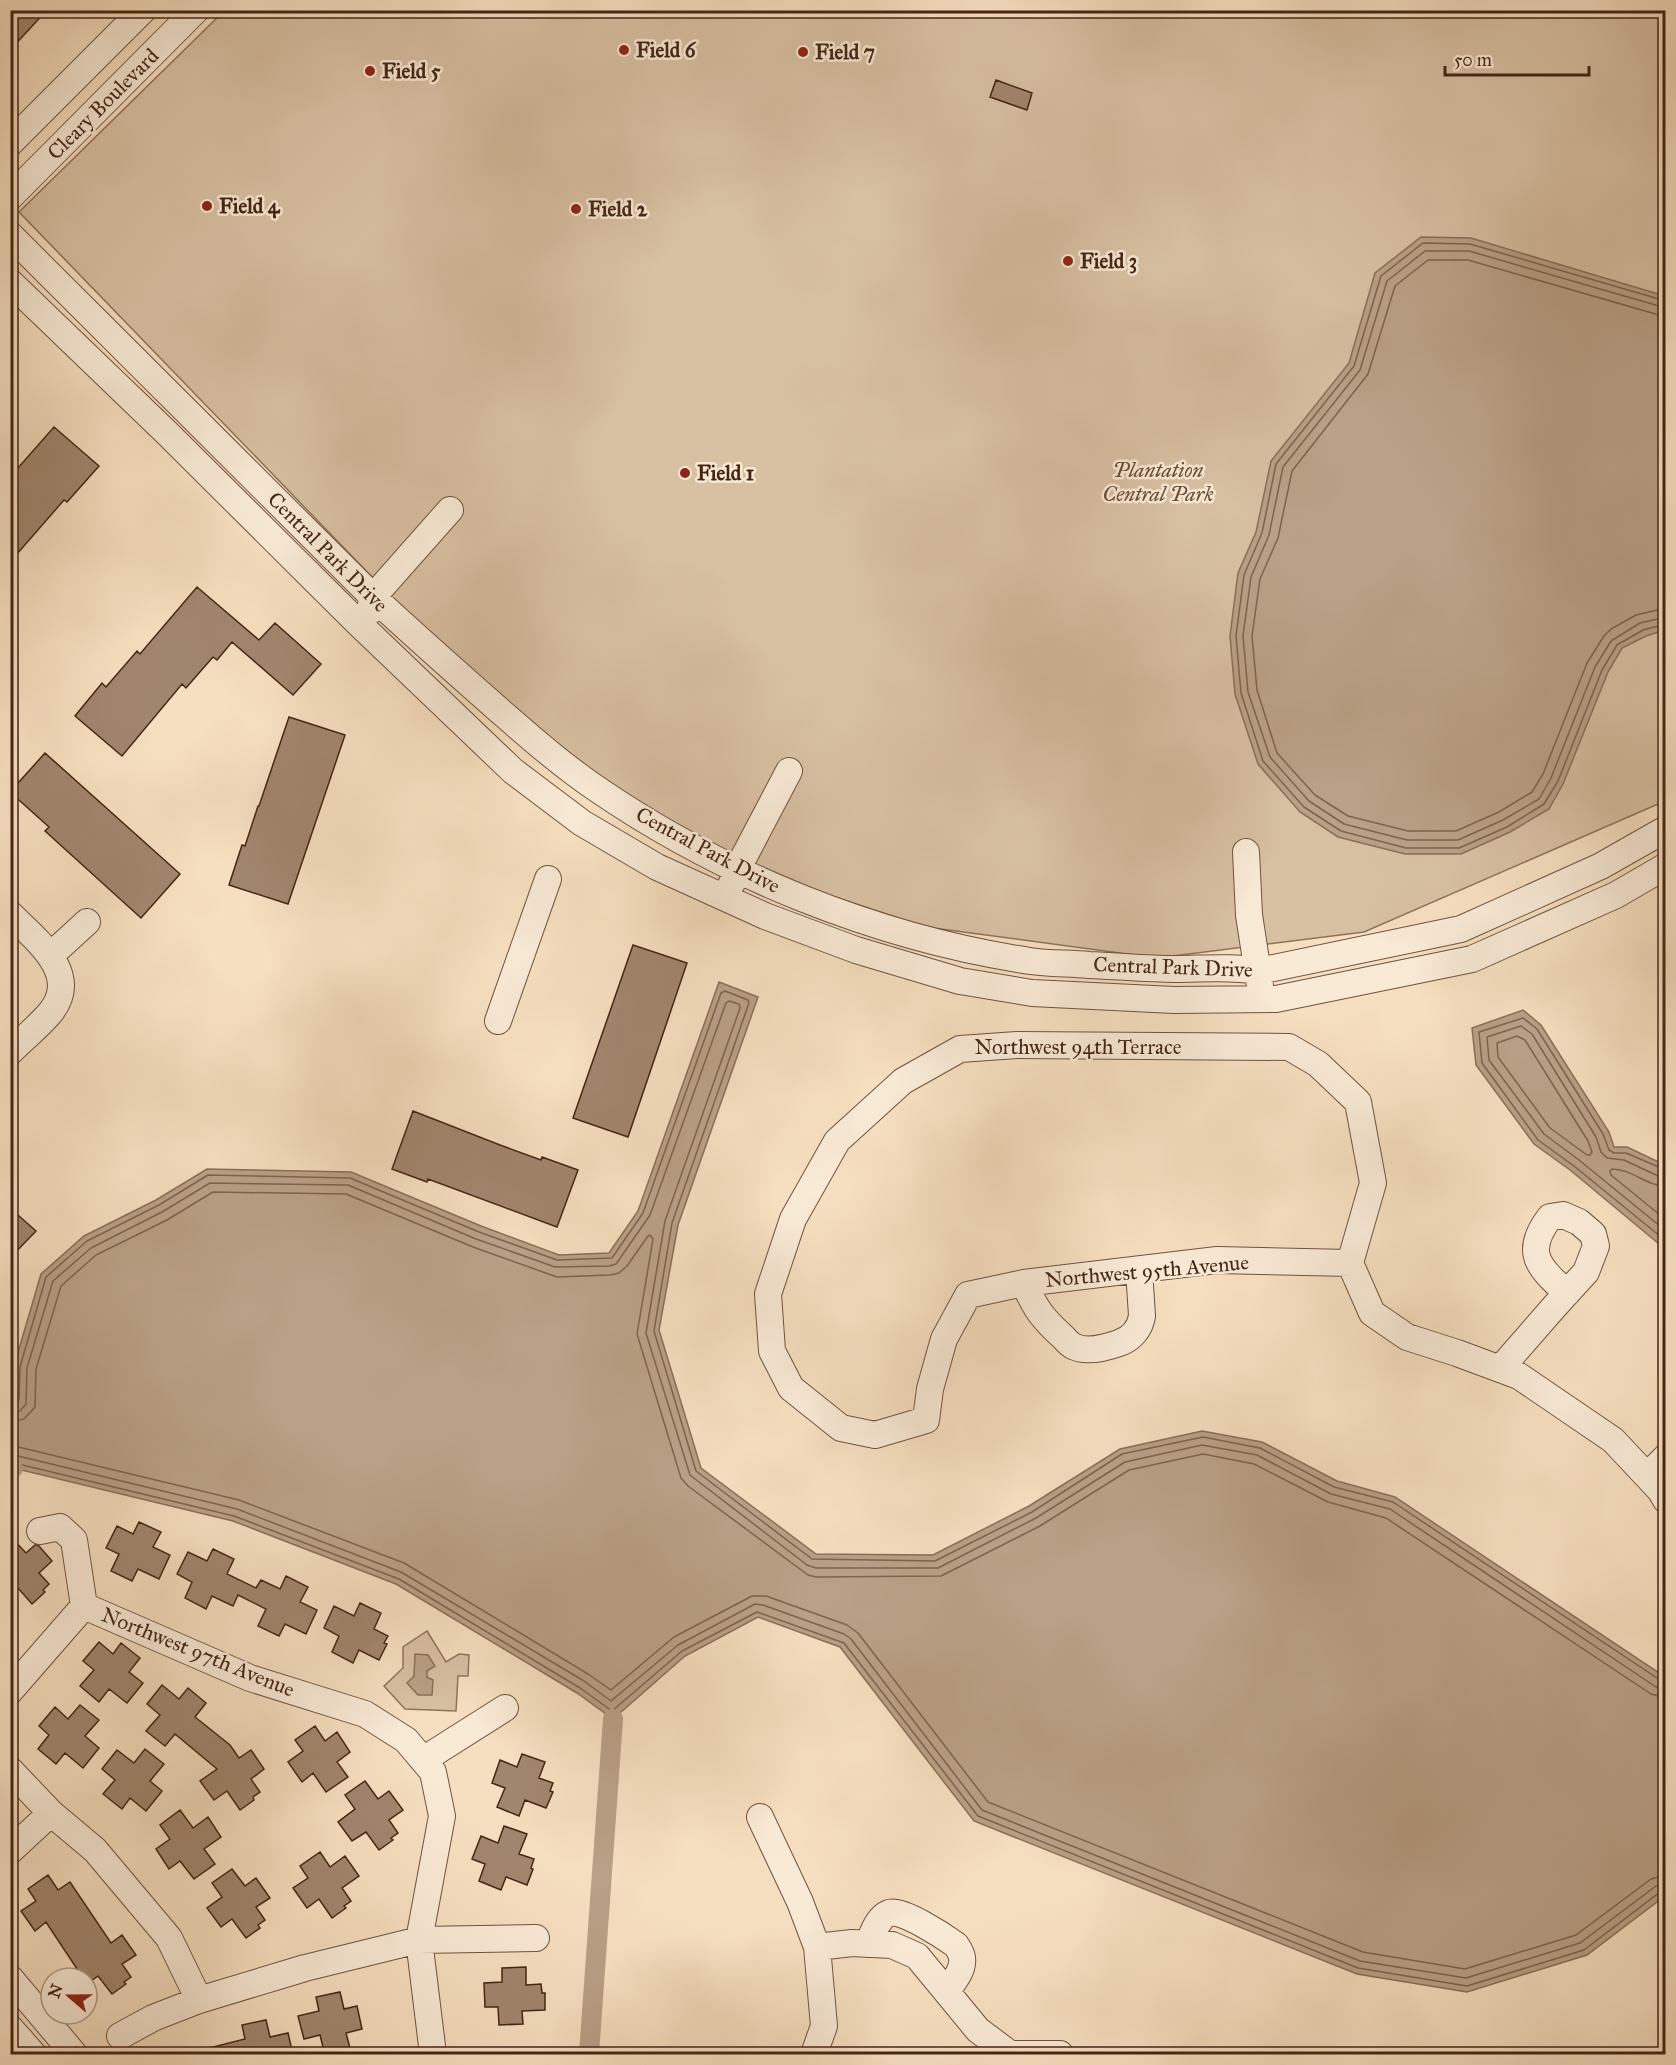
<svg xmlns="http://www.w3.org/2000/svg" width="1676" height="2065" font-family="'IM FELL Great Primer',serif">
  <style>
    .green { fill: #d8c0a3; stroke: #8e735c; stroke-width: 1.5 }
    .water { fill: #b9a086; stroke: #8a6f59; stroke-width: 1.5 }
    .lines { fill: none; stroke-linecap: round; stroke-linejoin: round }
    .shore { stroke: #7e634e; stroke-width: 1.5 }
    .canal { stroke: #b9a086; stroke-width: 20 }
    .building { fill: #a1866e; stroke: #442615; stroke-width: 1.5 }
    .minor-casing { stroke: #705440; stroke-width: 28 }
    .minor { stroke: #f9ead6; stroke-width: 26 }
    .poi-dot { fill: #8f2418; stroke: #f9ead6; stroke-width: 2 }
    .labels { text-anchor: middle; stroke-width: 5; stroke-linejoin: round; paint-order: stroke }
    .poi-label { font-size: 21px; font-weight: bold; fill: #442615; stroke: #f9ead6; text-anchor: start }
    .street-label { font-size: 21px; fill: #442615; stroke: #f9ead6 }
    .park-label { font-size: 21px; font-style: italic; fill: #694c38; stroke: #f9ead6 }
  </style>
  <rect width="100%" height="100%" fill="#f6dfc0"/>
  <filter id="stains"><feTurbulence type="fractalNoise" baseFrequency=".00333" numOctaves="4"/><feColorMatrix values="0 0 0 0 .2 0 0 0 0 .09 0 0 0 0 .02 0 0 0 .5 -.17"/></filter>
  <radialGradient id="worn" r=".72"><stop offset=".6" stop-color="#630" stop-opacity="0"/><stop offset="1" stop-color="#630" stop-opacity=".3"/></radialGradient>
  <path class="green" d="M224,11H1665V801L1364,932L1157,958L926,927L750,869L599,781L405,611L19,212Z
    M427,1631L446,1662L459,1654L469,1655L468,1676H458L456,1711L405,1709L384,1686L403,1668V1647Z"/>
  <path class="water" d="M1421,237L1471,238L1665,296V630L1646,636L1622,648L1608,672L1563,784L1549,809L1510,832L1461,854H1405L1338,837L1300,812L1258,764L1235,694L1230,636L1238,573L1256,532L1271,461L1349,363L1375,273Z
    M719,982L758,997L678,1225L659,1330L701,1468L816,1554L933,1555L1029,1506L1120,1449L1202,1431L1262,1442L1337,1481L1395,1497L1665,1677V1896L1587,1955L1467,1992L1357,1974L974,1821L840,1647L758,1617L685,1656L613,1719L577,1693L396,1584L233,1521L13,1468L14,1366L41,1274L84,1236L156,1200L207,1169L351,1172L481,1226L559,1255L609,1253L638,1211Z
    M1523,1010L1541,1025L1609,1132L1614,1147H1627L1665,1165V1249L1570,1170L1534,1144L1476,1065L1472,1028Z
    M415,1654L428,1655L435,1666L427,1671V1677L433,1680L432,1695H418L407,1683L414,1676Z"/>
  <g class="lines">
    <path class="shore" d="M1666,301L1470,244L1423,243L1381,276L1354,366L1276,464L1262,533L1244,575L1236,636L1241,693L1263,761L1304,807L1341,831L1406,848H1459L1507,827L1544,804L1558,781L1602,670L1617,645L1643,630L1666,624
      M1666,308L1469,251H1425L1387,281L1360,370L1283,467L1269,535L1251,577L1243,636L1248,692L1270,757L1309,801L1344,824L1407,840H1458L1503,820L1539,799L1551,778L1595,667L1611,641L1640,623L1666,617
      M1666,317L1468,260H1428L1395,286L1368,374L1292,471L1278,538L1260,579L1252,636L1257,690L1277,753L1315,795L1348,816L1408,831H1456L1499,812L1532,792L1543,774L1587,663L1604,636L1611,629L1636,615L1666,608
      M1517,1036L1525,1040L1588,1141L1592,1152L1590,1155H1587L1550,1128L1498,1057L1497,1043Z
      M1666,1170L1626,1153H1614L1609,1150L1603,1134L1537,1029L1523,1018L1479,1032L1482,1063L1538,1140L1574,1166L1666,1241
      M1666,1177L1658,1176L1624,1160L1607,1158L1601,1152L1596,1137L1532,1034L1521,1026L1487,1037L1489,1060L1544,1134L1579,1160L1666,1231
      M1666,1186C1646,1186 1632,1169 1612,1169L1610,1171L1611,1175L1666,1220
      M10,1406L16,1405L19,1399L20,1367L46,1277L87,1241L159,1205L208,1175L350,1178L479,1232L557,1260L612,1258L643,1213L721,993L725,991L748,1000L749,1003L672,1223L654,1331L696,1471L812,1559L935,1561L1032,1512L1122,1454L1203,1437L1260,1448L1334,1487L1393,1502L1660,1680L1666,1681
      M10,1413L20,1411L26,1404L27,1368L53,1281L91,1248L162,1212L210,1183L348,1185L476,1239L555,1267L609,1266L616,1264L650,1215L726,1003L729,1001L739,1004L740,1008L665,1221L646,1333L690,1475L807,1565L816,1568H938L1036,1518L1125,1462L1202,1445L1257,1455L1331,1494L1390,1509L1656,1687L1666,1689
      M10,1422L24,1419L35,1407L36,1369L61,1286L96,1255L167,1220L213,1192L346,1194L473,1247L557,1277L610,1275L619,1273L627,1266L648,1236L650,1235L653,1239L637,1334L681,1478L688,1486L808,1575L816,1577L941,1576L1040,1526L1129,1470L1203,1454L1254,1464L1328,1502L1386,1518L1651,1694L1666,1698
      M10,1445L239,1500L404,1563L588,1674L611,1690L674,1637L752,1596H766L847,1625L858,1633L988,1802L1363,1952L1465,1969L1576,1935L1651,1879L1666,1875
      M10,1454L237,1509L401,1572L584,1681L611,1701L678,1645L755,1604L763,1605L844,1634L851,1639L982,1810L1360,1961L1466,1978L1580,1943L1656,1886L1666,1884
      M10,1462L234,1516L399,1579L580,1688L612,1711L682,1651L757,1612L844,1643L978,1816L1358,1968L1467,1986L1584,1950L1660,1892L1666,1891"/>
    <path class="canal" d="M10,1470L13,1468
      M589,2054L613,1719"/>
  </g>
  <path class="building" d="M10,10H47L10,50Z
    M996,80L1032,93L1027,110L990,97Z
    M54,427L99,466L67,502L64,500L10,562V477Z
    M197,587L259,640L275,623L321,664L293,695L232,642L217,660L213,657L186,688L182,684L122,756L75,716L102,683L106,687L137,651L140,654Z
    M289,717L345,735L288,904L229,885L242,845L245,846L258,806H259Z
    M45,753L180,874L141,918L45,831L49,827L10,792Z
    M633,945L687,963L628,1137L573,1118Z
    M413,1111L500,1145L541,1160L542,1157L578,1170L557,1227L428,1179L427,1182L392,1169Z
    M10,1208L36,1231L10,1258Z
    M139,1522L161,1532L153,1547L170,1555L159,1579L138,1569L132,1581L111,1571L119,1554L106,1548L117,1526L133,1534Z
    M10,1536L26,1553L35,1545H38L52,1561L39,1573L49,1584L43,1590L45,1592L32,1604L10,1579Z
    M213,1549L234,1559L227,1574L256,1588L261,1580L280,1589L286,1576L308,1587L300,1602L317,1610L306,1634L285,1624L279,1636L258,1626L266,1609L238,1595L233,1606L212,1596L206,1609L185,1598L192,1582L177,1574L188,1552L207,1561Z
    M360,1603L381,1613L374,1629L388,1636L384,1643L387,1644L379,1660L359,1650L353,1663L332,1652L339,1636L324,1628L334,1606L354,1616Z
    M99,1642L113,1654L121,1643L140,1658L129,1672L143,1683L127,1703L109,1689L99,1702L80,1686L94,1670L83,1661Z
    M162,1685L179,1699L188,1688L206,1703L195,1717L230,1745L239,1758L251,1750L264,1769L251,1779L260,1792L253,1797L254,1800L240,1810L227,1791L214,1800L200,1781L217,1769L175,1734L165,1746L146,1731L160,1715L147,1704Z
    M80,1705L99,1720L85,1736L99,1748L83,1768L65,1753L56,1764L38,1749L49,1735L39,1726L55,1707L68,1719Z
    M315,1726L325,1741L337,1732L350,1752L337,1762L348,1777L326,1792L313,1773L302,1782L288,1762L303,1751L295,1740Z
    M145,1749L164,1764L150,1781L162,1791L146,1811L130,1798L122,1809L103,1794L115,1780L102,1769L117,1750L134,1763Z
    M522,1754L545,1762L539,1778L553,1783L550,1791L553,1792L546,1808L525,1800L519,1816L497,1807L505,1788L492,1783L500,1760L517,1767Z
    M365,1781L378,1799L389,1791L403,1810L389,1820L398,1833L391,1838L393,1840L379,1850L366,1832L352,1841L338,1822L355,1809L345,1795Z
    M180,1810L193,1828L208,1817L221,1837L204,1849L215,1864L194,1879L180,1861L169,1869L156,1849L170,1839L160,1825Z
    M504,1826L527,1834L519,1854L534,1859L531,1868L533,1869L527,1885L506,1877L501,1890L479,1881L485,1864L472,1859L481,1836L498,1843Z
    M320,1852L330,1867L345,1856L359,1876L342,1888L351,1901L344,1906L346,1908L332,1918L319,1899L307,1908L293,1888L308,1878L300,1866Z
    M232,1869L245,1886L256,1878L270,1898L256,1907L265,1920L258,1925L260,1928L246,1938L232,1919L221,1927L207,1908L222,1897L212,1883Z
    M48,1875L58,1890L70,1882L111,1943L122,1935L136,1955L122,1964L131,1977L124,1982L126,1984L112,1994L98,1976L87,1984V1978H83L46,1922L35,1931L21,1911L36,1901L28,1889Z
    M526,1967V1985L541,1984L542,1993H545V2010L522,2011L523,2024L499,2025L498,2007H485L484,1983L502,1982V1968Z
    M340,1992L344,2009L357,2006L362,2029L346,2033L350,2048L342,2050L343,2055H325L320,2035L304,2039L298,2016L319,2011L316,1997Z
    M266,2020L270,2037L288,2033L293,2055H206L205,2049L245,2039L242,2025Z"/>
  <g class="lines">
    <defs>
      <path id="minor" d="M10,143L143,10
        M10,197L196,10
        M10,235L373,597C415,636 457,673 500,711C531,738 563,766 597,789C724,876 878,938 1030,961C1049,964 1070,963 1089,965C1118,966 1146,969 1174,969C1202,969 1231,966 1259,971L1461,929L1601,866L1666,829
        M10,282L168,434L356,621L513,771L582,823L657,867L765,916L856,950L960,981L1032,993L1174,1000L1276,999L1472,959L1616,895L1666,866
        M369,612L373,597L450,510
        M1246,852L1249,915L1260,986
        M731,885L737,870L789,771
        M10,914C36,940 82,974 50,1013C38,1027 23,1039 10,1052
        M51,955L87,922
        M498,1021L548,879
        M1350,1263L1373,1183L1358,1102L1318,1064L1289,1047L1017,1045L960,1049L903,1081L837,1141L793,1219L768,1294L772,1351L791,1388L841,1428L875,1435L926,1420L930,1389L944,1339L968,1295L1024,1283L1217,1260L1350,1263L1372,1313L1407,1337L1457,1353L1519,1376L1613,1440L1660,1490L1666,1500
        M1024,1283C1035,1308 1042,1318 1062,1336C1065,1339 1069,1344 1073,1346C1086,1353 1105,1348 1119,1343C1131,1339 1140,1329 1142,1316L1139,1270
        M1500,1369L1555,1306L1586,1272L1596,1246L1593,1234L1579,1222L1563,1215L1550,1217C1523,1252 1538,1267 1567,1293
        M1647,1476L1666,1457
        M40,1531L60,1527L74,1540L84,1606
        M84,1606L250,1678L365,1714L406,1740L433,1772L442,1816L419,1940L433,2054
        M10,1691L84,1606
        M423,1760L505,1708
        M10,1770L51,1813L95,1850L169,1938L199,2000L305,1968L419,1940L536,1938
        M760,1817L800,1902L817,1947L824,2026L814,2054
        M10,1851L51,1813
        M868,1944C873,1933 877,1918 889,1913C901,1908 945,1937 956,1945C958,1948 962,1954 962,1958C964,1970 953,1982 947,1991
        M817,1947L852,1943L892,1945L917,1956L978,2030L1010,2054H1060
        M10,1978L74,2054
        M10,2028L33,2054
        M120,2036L153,2018L199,2000"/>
    </defs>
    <use href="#minor" class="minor-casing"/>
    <use href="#minor" class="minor"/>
  </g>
  <g class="poi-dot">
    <circle cx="624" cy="50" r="6"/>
    <circle cx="803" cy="52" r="6"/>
    <circle cx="370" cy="71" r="6"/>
    <circle cx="207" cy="206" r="6"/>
    <circle cx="576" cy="209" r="6"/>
    <circle cx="1068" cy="261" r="6"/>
    <circle cx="685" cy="473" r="6"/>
  </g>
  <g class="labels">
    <g class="poi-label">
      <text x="636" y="57">Field 6</text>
      <text x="815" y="59">Field 7</text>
      <text x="382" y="78">Field 5</text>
      <text x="219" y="213">Field 4</text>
      <text x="588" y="216">Field 2</text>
      <text x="1080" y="268">Field 3</text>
      <text x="697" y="480">Field 1</text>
    </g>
    <g class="street-label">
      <text transform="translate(103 104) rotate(-45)" y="7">Cleary Boulevard</text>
      <text transform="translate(328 552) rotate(45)" y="7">Central Park Drive</text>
      <text transform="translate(708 850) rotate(28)" y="7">Central Park Drive</text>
      <text transform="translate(1173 967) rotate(2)" y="7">Central Park Drive</text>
      <text x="1078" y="1054">Northwest 94th Terrace</text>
      <text transform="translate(1147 1271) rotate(-5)" y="7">Northwest 95th Avenue</text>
      <text transform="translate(198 1652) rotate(22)" y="7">Northwest 97th Avenue</text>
    </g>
    <g class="park-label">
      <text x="1158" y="477">Plantation<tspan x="1158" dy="24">Central Park</tspan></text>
    </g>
  </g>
  <rect width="1676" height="2065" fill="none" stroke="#f6dfc0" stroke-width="36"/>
  <rect x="12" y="12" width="1652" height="2041" fill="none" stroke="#442615" stroke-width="3"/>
  <rect x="18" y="18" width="1640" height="2029" fill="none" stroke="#442615" stroke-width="1.5"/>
  <g transform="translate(69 1996) rotate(290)"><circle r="28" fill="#f9ead6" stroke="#b19c89" stroke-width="1.5"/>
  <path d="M0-4.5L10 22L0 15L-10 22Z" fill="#8f2418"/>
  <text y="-9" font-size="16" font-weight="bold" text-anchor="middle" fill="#442615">N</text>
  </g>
  <path d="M1445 66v9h144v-9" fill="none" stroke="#442615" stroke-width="3"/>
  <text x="1454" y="66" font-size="18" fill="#442615" stroke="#f9ead6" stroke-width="4.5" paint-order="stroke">50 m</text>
  <rect width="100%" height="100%" filter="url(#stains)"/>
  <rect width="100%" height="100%" fill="url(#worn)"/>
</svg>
